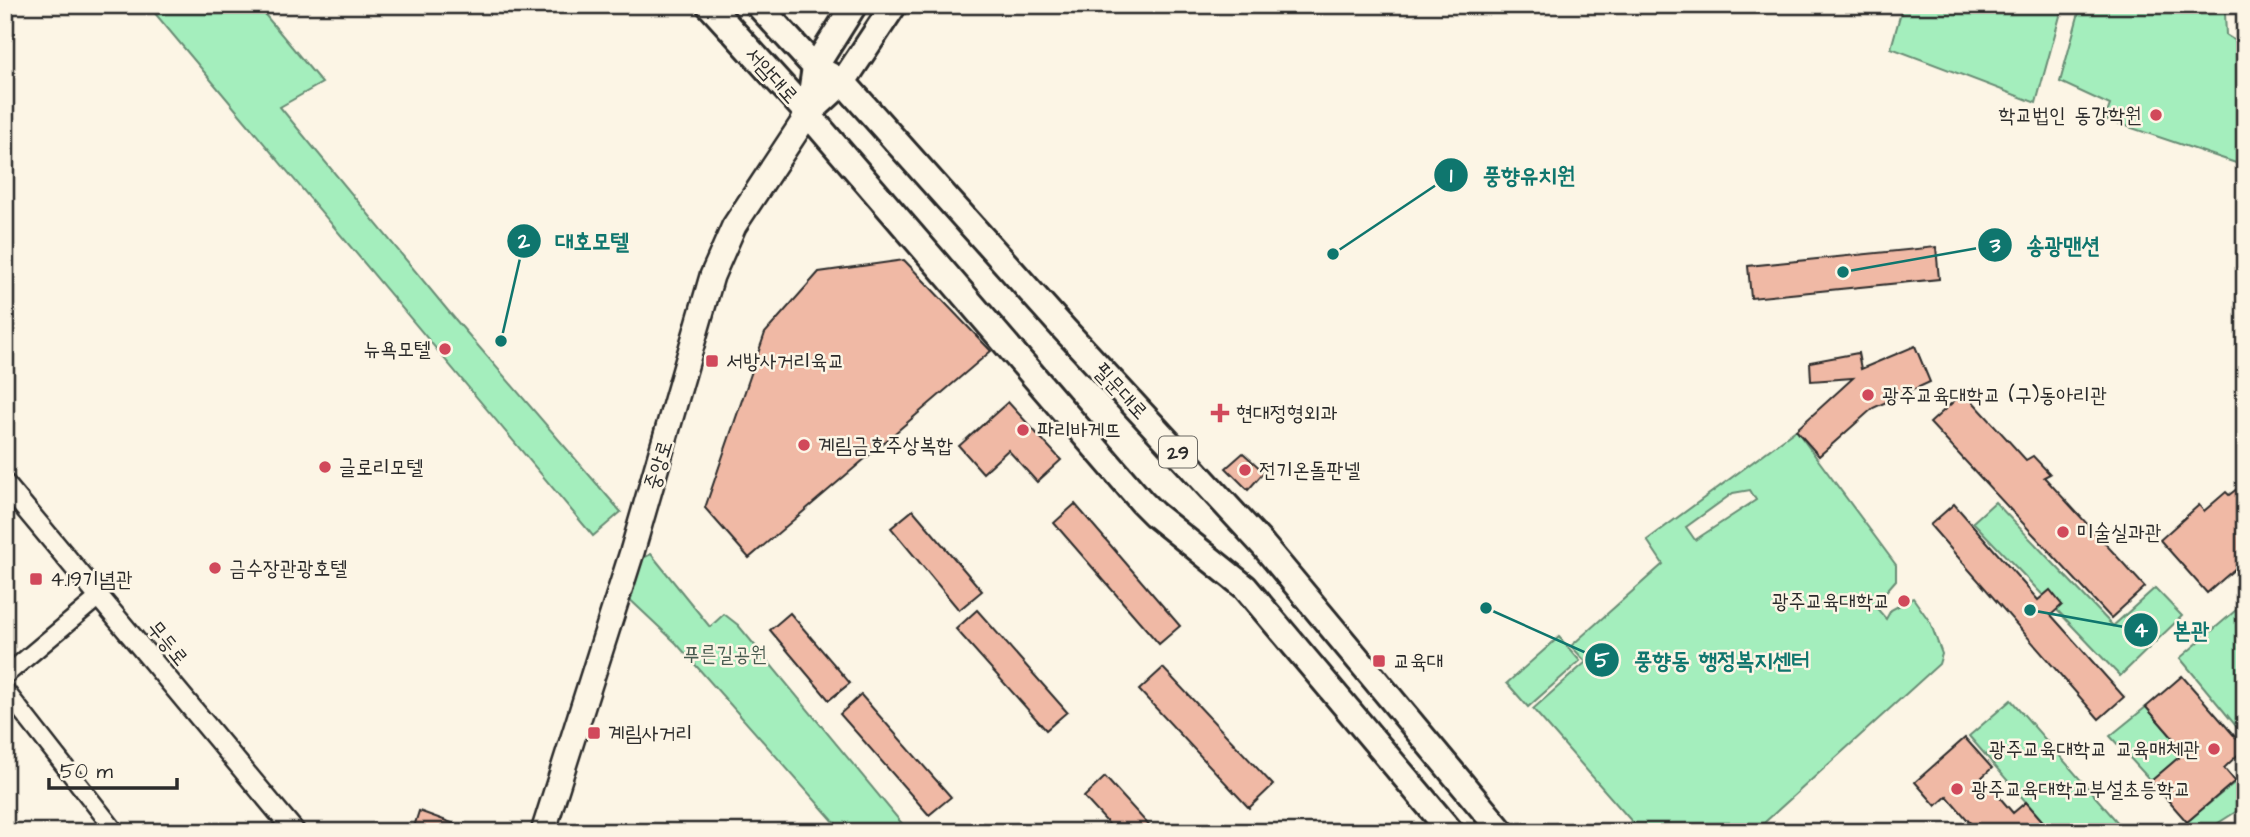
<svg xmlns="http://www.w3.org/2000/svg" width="2250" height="837" font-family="'Architects Daughter','Poor Story',sans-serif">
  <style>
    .green { fill: #a4eebd; stroke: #688c74; stroke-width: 2; fill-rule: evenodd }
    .building { fill: #f0b9a5; stroke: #2b2b2b; stroke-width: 2 }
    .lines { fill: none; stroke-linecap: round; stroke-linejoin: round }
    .minor-casing { stroke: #2b2b2b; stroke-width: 21 }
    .tertiary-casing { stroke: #2b2b2b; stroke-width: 24 }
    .secondary-casing { stroke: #2b2b2b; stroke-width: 28 }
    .primary-casing { stroke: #2b2b2b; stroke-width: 30 }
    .minor { stroke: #fcf5e5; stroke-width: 16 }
    .tertiary { stroke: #fcf5e5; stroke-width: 19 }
    .secondary { stroke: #fcf5e5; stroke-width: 23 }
    .primary { stroke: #fcf5e5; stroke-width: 24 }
    .poi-dot { fill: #d1495b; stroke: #fcf5e5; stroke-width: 2.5 }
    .labels { text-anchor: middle; stroke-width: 5; stroke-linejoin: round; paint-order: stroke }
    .shield { fill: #fcf5e5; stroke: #6a6863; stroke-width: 2 }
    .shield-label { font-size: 19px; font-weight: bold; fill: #2b2b2b }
    .street-label { font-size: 21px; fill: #2b2b2b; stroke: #fcf5e5 }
    .poi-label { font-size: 21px; fill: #2b2b2b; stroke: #fcf5e5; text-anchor: start }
    .park-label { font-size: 21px; fill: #495c50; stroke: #fcf5e5 }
    .leader { fill: none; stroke: #0f766e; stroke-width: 2.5 }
    .callout-dot { fill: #0f766e; stroke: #fcf5e5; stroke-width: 2.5 }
    .mark-label { font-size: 21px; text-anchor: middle; font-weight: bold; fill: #fff }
    .callout-label { font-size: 23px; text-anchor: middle; font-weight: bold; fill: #0f766e; stroke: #fcf5e5; stroke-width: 5; stroke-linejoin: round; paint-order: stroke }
  </style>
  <rect width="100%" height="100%" fill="#fcf5e5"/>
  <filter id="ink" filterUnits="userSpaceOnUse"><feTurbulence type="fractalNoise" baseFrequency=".0143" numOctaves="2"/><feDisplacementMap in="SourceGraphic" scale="14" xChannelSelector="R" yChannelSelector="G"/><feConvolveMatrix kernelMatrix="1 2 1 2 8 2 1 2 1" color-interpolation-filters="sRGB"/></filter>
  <g filter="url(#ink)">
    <path class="green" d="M148,5H257L322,83L280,107L449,312L621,512L593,536Z
      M1903,5H2063L2036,103L1891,48Z
      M2081,5H2230L2225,13L2226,35L2245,47V166L2105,119L2110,105L2060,82Z
      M1796,430L1896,565V580L1874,605L1886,619L1891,610L1913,598L1930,622L1942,654L1939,664L1754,832H1641L1533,709L1586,662L1571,646L1663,564L1647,540ZM1750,490L1756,500L1695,540L1686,527L1733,493Z
      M1995,502L2113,626L2155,588L2182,616L2120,676L1973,522Z
      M651,554L710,627L724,614L738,625L909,832H843L676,643L623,593L639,560Z
      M2242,605L2245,609V737L2180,658Z
      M1559,637L1580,661L1528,707L1507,683Z
      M2011,700L2126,832H2052L1969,736Z
      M2146,707L2185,752L2151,781L2110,736Z
      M2245,774V806L2204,832L2176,831Z"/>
    <path class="building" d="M1936,247L1939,279L1751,298L1748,266Z
      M904,260L991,351L749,558L705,508L765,333L819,272Z
      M1915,346L1930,382L1873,408L1819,456L1796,430L1853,378L1811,381L1810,362L1858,353L1861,369Z
      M1964,392L2026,460L2033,456L2050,474L2044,477L2145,587L2111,618L1930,423Z
      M1008,402L1061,460L1037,482L1008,450L983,473L959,446Z
      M1243,453L1264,472L1248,490L1226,468Z
      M2242,485L2245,488V560L2207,593L2160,540L2199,505L2204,511L2226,492L2229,495Z
      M1075,504L1180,626L1159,644L1054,523Z
      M1954,504L2038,600L2050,590L2062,605L2051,615L2124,697L2099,719L1930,525Z
      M913,510L982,591L959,610L891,528Z
      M977,610L1067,712L1046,730L956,629Z
      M790,613L850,683L829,700L770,630Z
      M1163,668L1273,785L1249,808L1139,690Z
      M2182,676L2245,748L2224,768L2235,781L2187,822L2151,781L2185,752L2146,707Z
      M861,695L951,797L929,815L840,714Z
      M1965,738L1992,768L1982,777L2013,813L2026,802L2052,832H1978L1947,796L1936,806L1915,782Z
      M1105,777L1155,832H1116L1084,797Z
      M419,811L455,824L452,832H395L401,826L413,830Z"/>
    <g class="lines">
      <defs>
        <path id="minor" d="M5,676L100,596
          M5,690L116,832"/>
        <path id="tertiary" d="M5,484L295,832"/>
        <path id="secondary" d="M543,832L632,552L712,276L734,226L808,114"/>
        <path id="primary" d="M709,5L808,114L1142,502L1154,514L1245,587L1451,832
          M758,5L815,67L843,82L1064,329L1263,545L1502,832
          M808,114L843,82L894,5
          M808,114L815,67L854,5"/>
      </defs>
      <use href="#minor" class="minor-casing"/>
      <use href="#tertiary" class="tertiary-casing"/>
      <use href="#secondary" class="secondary-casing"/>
      <use href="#primary" class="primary-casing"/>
      <use href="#minor" class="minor"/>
      <use href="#tertiary" class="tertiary"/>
      <use href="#secondary" class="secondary"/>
      <use href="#primary" class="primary"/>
    </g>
  </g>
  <g class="poi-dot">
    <circle cx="2156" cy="115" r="7"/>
    <circle cx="445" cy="349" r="7"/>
    <rect x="705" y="354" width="14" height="14" rx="3.5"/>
    <circle cx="1868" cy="395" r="7"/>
    <path d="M1216.5 402.5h7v7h7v7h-7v7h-7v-7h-7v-7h7z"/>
    <circle cx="1023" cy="430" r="7"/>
    <circle cx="804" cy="445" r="7"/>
    <circle cx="325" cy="467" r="7"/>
    <circle cx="1245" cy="470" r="7"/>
    <circle cx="2063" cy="532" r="7"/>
    <circle cx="215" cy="568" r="7"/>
    <rect x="29" y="572" width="14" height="14" rx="3.5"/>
    <circle cx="1904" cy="601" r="7"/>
    <rect x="1372" y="654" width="14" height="14" rx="3.5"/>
    <rect x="587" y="726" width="14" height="14" rx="3.5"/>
    <circle cx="2214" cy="749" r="7"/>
    <circle cx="1957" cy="789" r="7"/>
  </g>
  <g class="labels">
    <rect class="shield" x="1159" y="436.5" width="38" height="31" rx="5"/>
    <g class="shield-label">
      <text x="1178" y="459">29</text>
    </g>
    <g class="street-label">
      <text transform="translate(772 75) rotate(48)" y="7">서암대로</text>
      <text transform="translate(1121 391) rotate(47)" y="7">필문대로</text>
      <text transform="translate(658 465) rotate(-73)" y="7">중앙로</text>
      <text transform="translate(168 643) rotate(51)" y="7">무등로</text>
    </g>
    <g class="poi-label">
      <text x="2142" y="122" text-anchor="end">학교법인 동강학원</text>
      <text x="431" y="356" text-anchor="end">뉴욕모텔</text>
      <text x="726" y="368">서방사거리육교</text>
      <text x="1882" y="402">광주교육대학교 (구)동아리관</text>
      <text x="1236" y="420">현대정형외과</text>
      <text x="1037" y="437">파리바게뜨</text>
      <text x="818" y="452">계림금호주상복합</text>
      <text x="339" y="474">글로리모텔</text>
      <text x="1259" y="477">전기온돌판넬</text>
      <text x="2077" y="539">미술실과관</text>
      <text x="229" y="575">금수장관광호텔</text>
      <text x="50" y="586">4.19기념관</text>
      <text x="1890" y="608" text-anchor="end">광주교육대학교</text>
      <text x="1393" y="668">교육대</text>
      <text x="608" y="740">계림사거리</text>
      <text x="2200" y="756" text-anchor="end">광주교육대학교 교육매체관</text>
      <text x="1971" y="796">광주교육대학교부설초등학교</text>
    </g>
    <g class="park-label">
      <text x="725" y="661">푸른길공원</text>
    </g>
  </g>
  <path class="leader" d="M1333 254L1451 175M501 341L524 241M1843 272L1995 245M2030 610L2141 630M1486 608L1602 660"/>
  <g class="callout-dot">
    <circle cx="1333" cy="254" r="7"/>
    <circle cx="501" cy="341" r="7"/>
    <circle cx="1843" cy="272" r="7"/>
    <circle cx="2030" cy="610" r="7"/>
    <circle cx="1486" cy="608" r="7"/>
    <circle cx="1451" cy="175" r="18"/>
    <circle cx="524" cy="241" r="18"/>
    <circle cx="1995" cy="245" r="18"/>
    <circle cx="2141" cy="630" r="18"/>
    <circle cx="1602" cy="660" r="18"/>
  </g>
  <g class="mark-label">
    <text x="1451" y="182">1</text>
    <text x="524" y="248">2</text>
    <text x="1995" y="252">3</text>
    <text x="2141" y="637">4</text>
    <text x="1602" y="667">5</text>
  </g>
  <g class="callout-label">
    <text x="1529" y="183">풍향유치원</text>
    <text x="592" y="249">대호모텔</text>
    <text x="2063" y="253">송광맨션</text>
    <text x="2191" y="638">본관</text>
    <text x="1722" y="668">풍향동 행정복지센터</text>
  </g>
  <rect width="2250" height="837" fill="none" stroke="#fcf5e5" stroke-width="28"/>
  <rect x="14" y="14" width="2222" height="809" fill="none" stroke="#2b2b2b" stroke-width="2.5" filter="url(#ink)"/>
  <path d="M49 778v10h128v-10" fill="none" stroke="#2b2b2b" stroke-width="3.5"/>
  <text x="60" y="778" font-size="21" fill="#2b2b2b" stroke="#fcf5e5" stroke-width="5" paint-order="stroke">50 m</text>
</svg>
